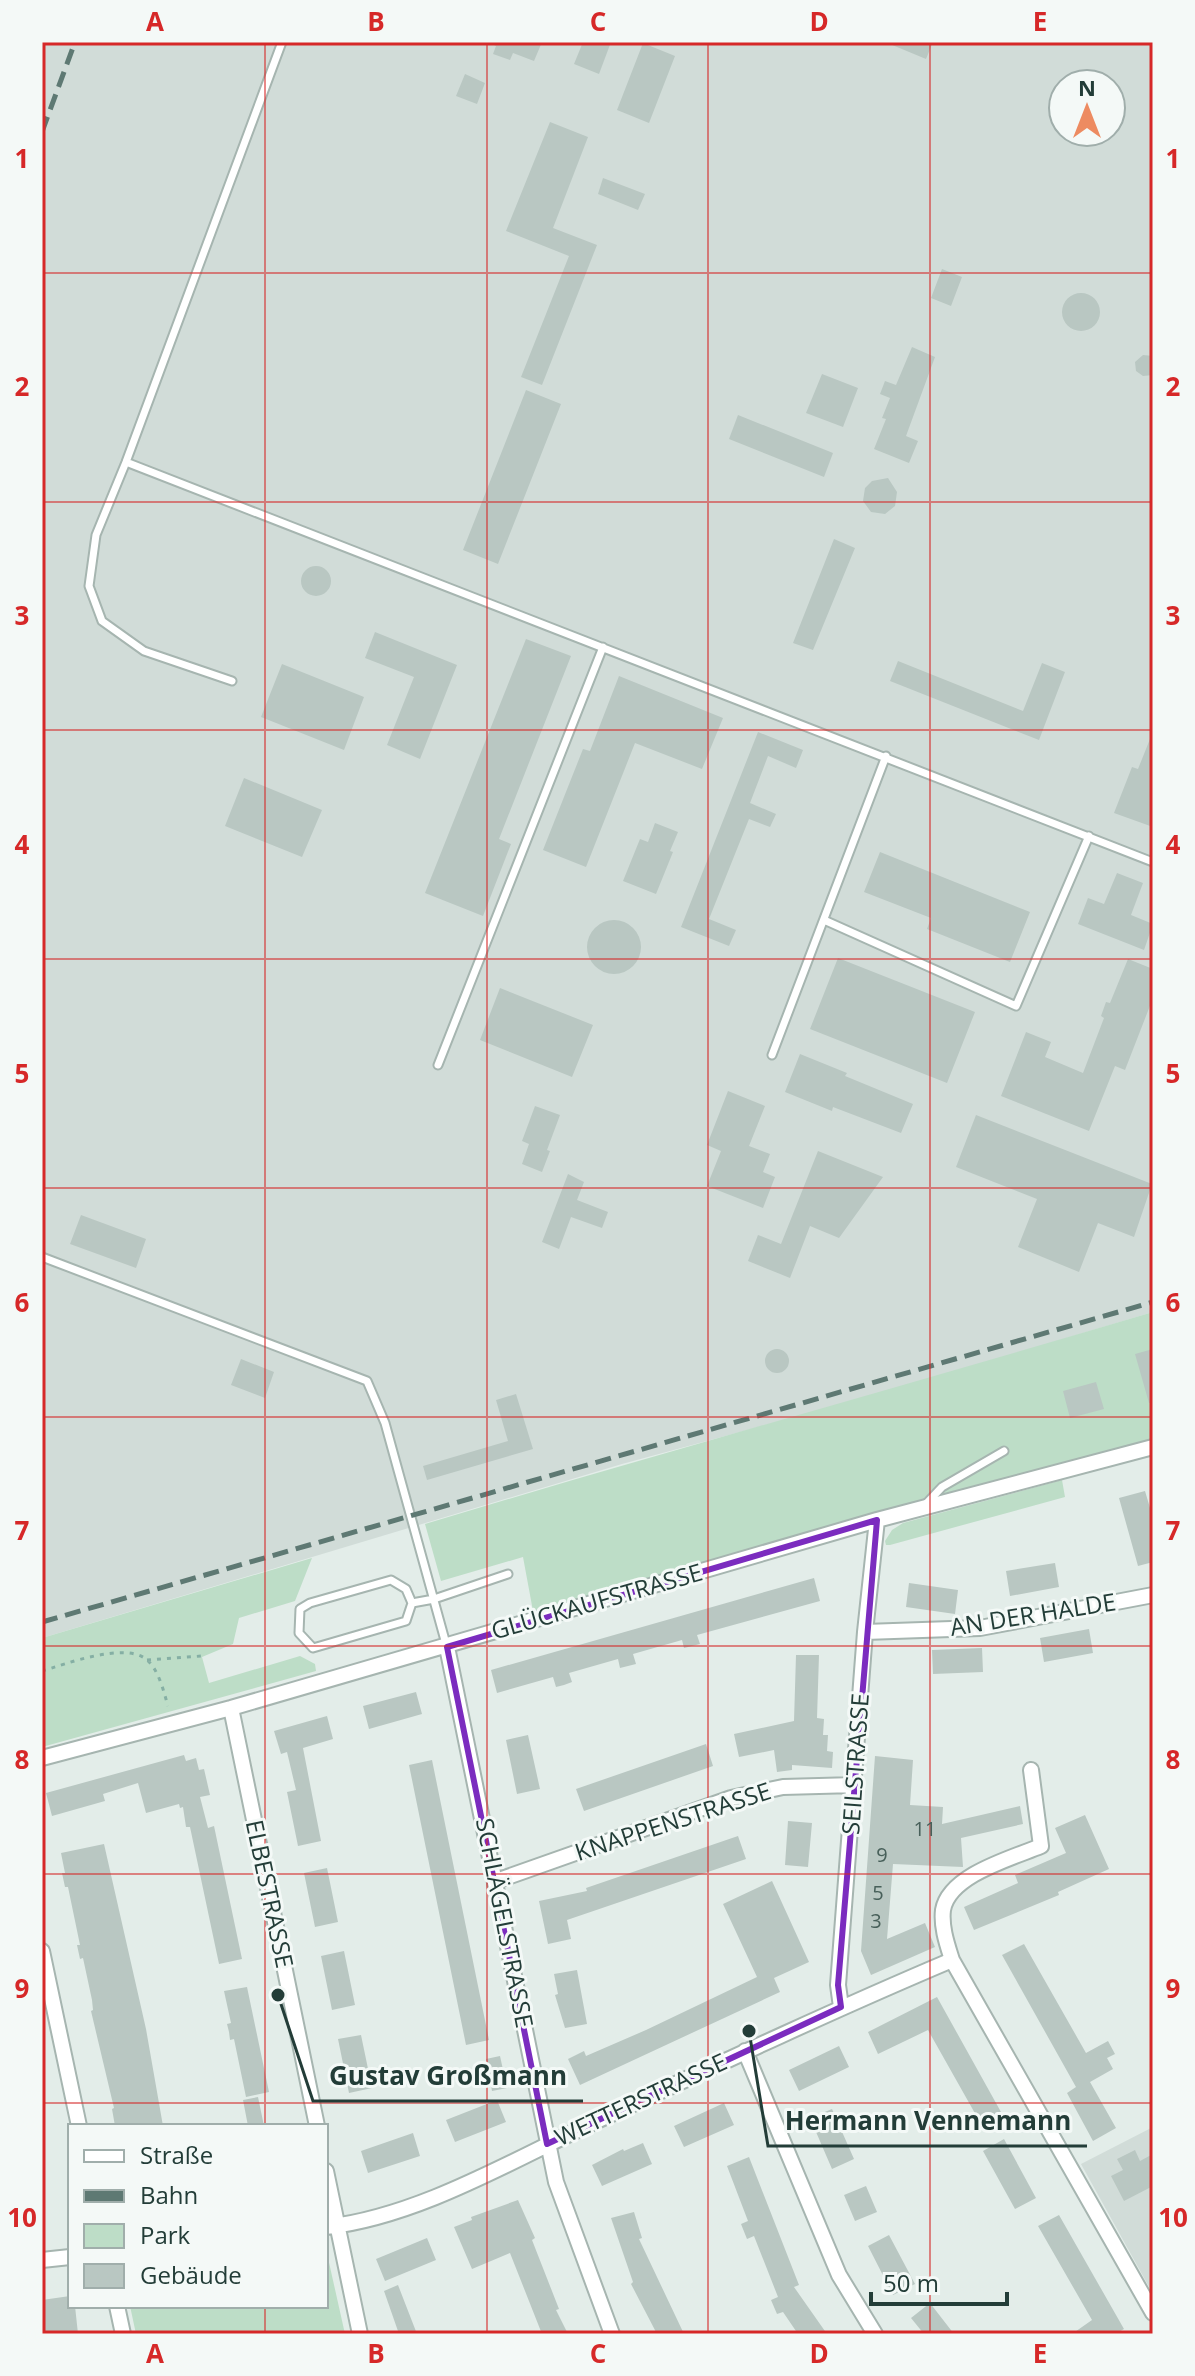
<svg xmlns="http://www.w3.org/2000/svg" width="1195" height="2376" font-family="'Open Sans',sans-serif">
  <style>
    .built { fill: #d1dcd8; fill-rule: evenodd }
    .green { fill: #bdddc7 }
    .building { fill: #b9c7c2 }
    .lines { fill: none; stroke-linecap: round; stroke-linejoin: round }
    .service-casing { stroke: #a6b5b0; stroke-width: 11 }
    .minor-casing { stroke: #a6b5b0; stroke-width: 18 }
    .path { stroke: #85afa4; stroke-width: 3; stroke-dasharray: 4 6; stroke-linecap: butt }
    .service { stroke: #fff; stroke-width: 7 }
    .minor { stroke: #fff; stroke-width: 14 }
    .rail { stroke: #5e7973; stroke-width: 5; stroke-dasharray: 16 8; stroke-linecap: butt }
    .marked { fill: none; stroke: #7b2cbf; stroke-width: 6; stroke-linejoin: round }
    .grid { fill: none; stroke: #d62828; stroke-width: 2; stroke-opacity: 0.55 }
    .labels { text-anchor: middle; stroke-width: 6; stroke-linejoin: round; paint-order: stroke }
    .number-label { font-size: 20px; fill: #48605a }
    .street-label { font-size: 24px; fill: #233d38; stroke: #f4f9f7 }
    .leader { fill: none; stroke: #233d38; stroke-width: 3 }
    .callout-dot { fill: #233d38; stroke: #f4f9f7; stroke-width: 3 }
    .callout-label { font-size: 26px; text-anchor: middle; font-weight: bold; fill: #233d38; stroke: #f4f9f7; stroke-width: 6; stroke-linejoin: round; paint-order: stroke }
    .neatline { fill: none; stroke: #d62828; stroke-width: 3 }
    .grid-label { font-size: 26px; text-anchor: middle; font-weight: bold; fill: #d62828 }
  </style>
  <rect width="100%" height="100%" fill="#e3ede9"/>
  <path class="built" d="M45,42H1153V1312L880,1394L622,1464L42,1638V51ZM1063,84H1111V132H1063Z
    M1153,2127V2294L1081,2164Z"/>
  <path class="green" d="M1153,1312V1439L533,1611L523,1557L441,1581L425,1524C667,1451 911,1384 1153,1312Z
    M1062,1480L1065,1497L890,1545H886L885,1541L892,1530L903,1523Z
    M312,1558L295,1601L239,1618L233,1644L202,1657L209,1683L300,1656L315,1664L316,1671L42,1747V1638Z
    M326,2249L345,2334H136L130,2306H326Z"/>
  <path class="building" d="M488,42H542L534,61L513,53L510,60L493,54L496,46Z
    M583,42H611L599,74L574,64Z
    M885,42H933L926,59Z
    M643,43L675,56L649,123L617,110Z
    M465,74L485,83L477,104L456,96Z
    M550,122L588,137L553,228L597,245L542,385L521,377L569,256L506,231Z
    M603,178L645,194L638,210L598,194Z
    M942,269L962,277L951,306L931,298Z
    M1062 312a19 19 0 1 1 38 0a19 19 0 1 1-38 0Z
    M912,347L935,357L906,436L918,441L909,463L874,449L886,419L882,418L890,398L880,394L885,381L896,385Z
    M1143,355L1153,356V375L1143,376L1136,371L1135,362Z
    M822,374L858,388L843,427L806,413Z
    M526,390L561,404L498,564L463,550Z
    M738,415L833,453L824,477L729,439Z
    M888,478L897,492L895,506L885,514L871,512L863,501L865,488L872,481Z
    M834,539L855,548L813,650L793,643Z
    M301 581a15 15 0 1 1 30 0a15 15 0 1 1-30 0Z
    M375,632L457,665L420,759L387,745L414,677L365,658Z
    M526,639L571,656L499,839L511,844L483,916L425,893Z
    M898,661L1023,711L1042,663L1065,672L1039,740L890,681Z
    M282,664L364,697L344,750L261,717Z
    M619,676L723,718L702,769L635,743L586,867L543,850L583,749L590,751Z
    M758,732L803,750L796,768L768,756L750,803L776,814L770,827L749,819L709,919L736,930L729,946L681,927Z
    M1152,734H1153V827L1114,813L1132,767L1138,769Z
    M244,778L322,810L302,857L225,826Z
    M655,823L678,832L670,851L673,852L656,894L623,881L640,839L648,842Z
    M880,852L1030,912L1010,962L927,929L931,918L864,892Z
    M1117,873L1143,883L1131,915L1153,924L1144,950L1078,924L1088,898L1104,904Z
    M587 947a27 27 0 1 1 54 0a27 27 0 1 1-54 0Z
    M838,958L975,1012L947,1083L810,1029Z
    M1128,959L1153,969V998L1125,1070L1115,1066L1089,1131L1001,1096L1026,1032L1051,1042L1045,1057L1083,1073L1104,1018L1101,1016L1106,1002L1110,1003Z
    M500,988L593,1025L572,1077L480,1040Z
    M800,1054L847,1073L845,1076L913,1104L901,1133L833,1107L832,1111L785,1092Z
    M728,1091L765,1106L749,1146L770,1154L763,1172L775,1177L763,1208L707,1186L721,1151L707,1145Z
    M535,1106L560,1115L547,1150L550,1151L542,1172L522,1164L529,1144L522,1141Z
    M976,1115L1152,1184L1134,1237L1098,1223L1079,1272L1018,1247L1037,1199L956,1167Z
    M818,1151L883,1177L839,1238L810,1226L790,1278L748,1261L758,1235L781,1244Z
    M568,1174L584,1182L577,1200L608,1212L602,1228L571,1217L559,1249L542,1242Z
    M81,1215L146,1239L136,1268L70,1244Z
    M1153,1349V1403H1149L1135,1354Z
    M765 1361a12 12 0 1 1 24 0a12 12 0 1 1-24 0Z
    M241,1359L274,1372L265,1398L231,1385Z
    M1096,1382L1104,1409L1070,1418L1063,1391Z
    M516,1394L533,1449L427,1480L423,1466L508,1441L496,1400Z
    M1145,1491L1153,1518V1562L1138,1566L1119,1498Z
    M1055,1563L1059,1587L1010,1596L1006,1571Z
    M814,1578L820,1601L697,1635L700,1644L684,1648L682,1640L633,1654L636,1664L620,1668L618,1659L569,1673L572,1682L564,1685L556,1687L553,1677L497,1693L491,1670Z
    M909,1583L958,1590L955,1614L906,1607Z
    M1089,1629L1093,1653L1044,1662L1040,1638Z
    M982,1648L983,1672L933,1674L932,1650Z
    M796,1655H819L817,1718L824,1719L823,1735H828L827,1751L833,1752L832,1768L792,1765V1770L777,1772L774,1750L739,1757L734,1734L794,1721Z
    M416,1692L422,1714L369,1729L363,1706Z
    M327,1716L333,1739L303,1748L321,1841L298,1846L287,1792L296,1790L287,1752L281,1754L274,1731Z
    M528,1735L540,1789L517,1794L506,1740Z
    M706,1744L713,1766L584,1811L576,1789Z
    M184,1755L186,1761L196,1758L199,1770L204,1769L210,1795L200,1797L208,1828L214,1826L242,1959L219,1964L190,1827H186L183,1807L180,1808L179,1804L146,1813L138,1783L103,1794L105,1801L52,1816L46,1793Z
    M875,1756L913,1760L910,1805L943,1807L942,1824L1020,1806L1023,1824L961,1838L963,1867L893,1864L887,1939L925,1923L935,1947L871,1975L861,1951Z
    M432,1760L489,2040L466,2045L409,1765Z
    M1085,1815L1109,1869L1058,1892L1059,1895L974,1930L964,1907L1018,1883L1015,1875L1066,1853L1055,1828Z
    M788,1821L812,1823L808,1867L785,1865Z
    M738,1836L746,1859L567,1920L571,1939L548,1944L539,1901L587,1891L586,1888Z
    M104,1844L146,2029L163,2126H115L112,2109L114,2108L91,2011L93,2010L92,2000L83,1958L80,1959L77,1945H80L68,1887H65L62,1873H65L61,1853Z
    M327,1868L338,1922L315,1927L304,1873Z
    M772,1881L809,1962L774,1978L780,1992L580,2085L568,2059L584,2051L586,2056L646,2030L757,1977L723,1904Z
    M1024,1944L1086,2053L1108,2041L1115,2054L1107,2058L1113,2069L1090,2082L1116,2128L1093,2141L1067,2093L1076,2087L1002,1955Z
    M344,1951L355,2005L332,2010L321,1956Z
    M577,1970L587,2024L565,2028L555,1995L558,1994L554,1974Z
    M247,1987L269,2092L246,2097L234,2039L230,2040L229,2032L227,2024L231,2023L224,1991Z
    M937,1997L1001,2112L981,2124L928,2030L878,2054L868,2032Z
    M361,2035L372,2088L349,2093L338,2039Z
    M839,2046L849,2067L799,2091L789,2070Z
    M500,2056L507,2088L492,2091L486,2059Z
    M258,2097L264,2126H248L243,2100Z
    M497,2100L506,2122L455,2142L446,2120Z
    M724,2103L734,2125L684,2147L674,2126Z
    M832,2109L854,2159L832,2169L810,2118Z
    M413,2133L420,2156L368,2173L361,2151Z
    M1004,2139L1036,2198L1015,2209L983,2151Z
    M643,2143L652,2164L602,2186L592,2165L623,2149L624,2151Z
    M1135,2150L1140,2161L1153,2154V2186L1124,2201L1111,2176L1123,2170L1117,2159Z
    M749,2157L799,2285L794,2287L827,2334H798L783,2312L777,2314L771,2300L778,2297L754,2236L747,2239L741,2224L748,2221L727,2166Z
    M866,2186L877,2212L855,2221L844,2195Z
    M518,2200L535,2238L532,2240L559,2309L556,2310L568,2334H542L510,2253L472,2269L454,2227L472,2220L471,2217Z
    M634,2212L642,2238L639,2239L684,2334H657L631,2284L633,2282L611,2218Z
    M1059,2215L1124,2329L1115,2334H1072L1092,2320L1038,2226Z
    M889,2235L915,2284L893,2295L868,2246Z
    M427,2238L436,2260L385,2281L376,2259Z
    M398,2285L417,2334H399L384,2291Z
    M70,2296V2306H75L78,2334H42V2300Z
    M930,2303L954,2334H924L911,2318Z"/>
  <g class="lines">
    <defs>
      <path id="service" d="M126,462L1153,862
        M232,681L144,651L102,621L89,586L96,535L126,462L282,42
        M824,920L1016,1006L1089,836
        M772,1055L886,756
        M438,1065L603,647
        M42,1257L367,1381L385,1423L446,1644
        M926,1504L942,1487L1004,1451
        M412,1603L406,1589L391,1580L310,1603L300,1609L299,1633L313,1648L406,1621L412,1603L434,1599L508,1574"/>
      <path id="minor" d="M865,1632L980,1628L1153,1595
        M447,1647L556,2182L612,2334
        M231,1708L317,2126
        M42,1758L231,1708L877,1520L1153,1447
        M1031,1770L1041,1846C1012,1858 949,1875 943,1910C941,1927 947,1944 952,1960L1153,2313
        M496,1881L731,1798L783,1787L855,1785
        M42,1951L79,2126
        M841,2007L838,1985L865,1632L877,1520
        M745,2051L839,2275L875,2334
        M326,2171L360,2334
        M326,2227C415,2217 506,2164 586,2126C708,2069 829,2012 952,1960
        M42,2260L70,2257
        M117,2306L123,2334"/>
    </defs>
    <use href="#service" class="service-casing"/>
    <use href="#minor" class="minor-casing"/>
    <path class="path" d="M147,1660L202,1656
      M42,1671C66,1664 126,1641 147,1660C159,1670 164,1693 168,1706"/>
    <use href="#service" class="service"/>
    <use href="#minor" class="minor"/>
    <path class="rail" d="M42,132L75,42
      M42,1622L1153,1302"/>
  </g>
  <path class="marked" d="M877,1520L838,1985L841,2007L547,2144L447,1647Z"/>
  <path class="grid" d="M265,42V2126M487,42V2334M708,42V2334M930,42V2334M42,273H1153M42,502H1153M42,730H1153M42,959H1153M42,1188H1153M42,1417H1153M42,1646H1153M42,1874H1153M42,2103H1153M265,2306V2334"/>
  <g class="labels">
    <g class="number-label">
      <text x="925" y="1836">11</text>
      <text x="882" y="1862">9</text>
      <text x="878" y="1900">5</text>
      <text x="876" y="1928">3</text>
    </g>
    <g class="street-label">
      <text transform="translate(597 1602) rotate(-16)" y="8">GLÜCKAUFSTRASSE</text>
      <text transform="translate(1033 1615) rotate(-9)" y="8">AN DER HALDE</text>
      <text transform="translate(856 1764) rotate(-86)" y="8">SEILSTRASSE</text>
      <text transform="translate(673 1822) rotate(-18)" y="8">KNAPPENSTRASSE</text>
      <text transform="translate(269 1894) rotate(78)" y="8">ELBESTRASSE</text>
      <text transform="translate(504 1923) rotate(79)" y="8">SCHLÄGELSTRASSE</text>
      <text transform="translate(641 2100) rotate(-25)" y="8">WETTERSTRASSE</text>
    </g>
  </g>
  <path class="leader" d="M278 1995L313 2101H583M749 2031L768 2146H1087"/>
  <g class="callout-dot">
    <circle cx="278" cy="1995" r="8"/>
    <circle cx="749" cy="2031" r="8"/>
  </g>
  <g class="callout-label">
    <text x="448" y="2085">Gustav Großmann</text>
    <text x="928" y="2130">Hermann Vennemann</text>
  </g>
  <rect width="1195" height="2376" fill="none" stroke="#f4f9f7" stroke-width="88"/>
  <rect x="68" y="2124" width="260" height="184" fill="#f4f9f7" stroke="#a0aeab" stroke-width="2"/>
  <rect x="84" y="2150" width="40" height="12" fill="#ffffff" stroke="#a0aeab" stroke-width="2"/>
  <text x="140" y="2164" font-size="24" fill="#233d38">Straße</text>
  <rect x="84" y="2190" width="40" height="12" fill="#5e7973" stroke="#a0aeab" stroke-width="2"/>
  <text x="140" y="2204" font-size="24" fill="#233d38">Bahn</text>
  <rect x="84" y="2224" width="40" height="24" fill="#bdddc7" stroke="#a0aeab" stroke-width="2"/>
  <text x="140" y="2244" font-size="24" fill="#233d38">Park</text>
  <rect x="84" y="2264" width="40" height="24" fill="#b9c7c2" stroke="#a0aeab" stroke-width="2"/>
  <text x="140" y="2284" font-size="24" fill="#233d38">Gebäude</text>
  <g transform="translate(1087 108)"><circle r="38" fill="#f4f9f7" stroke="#a0aeab" stroke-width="2"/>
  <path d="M0-6L14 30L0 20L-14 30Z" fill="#ed8b61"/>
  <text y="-12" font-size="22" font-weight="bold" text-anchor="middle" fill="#233d38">N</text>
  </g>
  <path d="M871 2292v12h136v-12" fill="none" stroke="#233d38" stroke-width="4"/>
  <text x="883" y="2292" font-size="24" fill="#233d38" stroke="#f4f9f7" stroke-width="6" paint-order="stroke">50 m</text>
  <rect x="44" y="44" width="1107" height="2288" class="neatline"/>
  <g class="grid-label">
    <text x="155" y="31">A</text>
    <text x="376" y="31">B</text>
    <text x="598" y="31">C</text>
    <text x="819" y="31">D</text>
    <text x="1040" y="31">E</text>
    <text x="22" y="168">1</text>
    <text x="1173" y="168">1</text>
    <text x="22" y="396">2</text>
    <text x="1173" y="396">2</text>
    <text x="22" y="625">3</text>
    <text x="1173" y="625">3</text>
    <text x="22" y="854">4</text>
    <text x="1173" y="854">4</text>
    <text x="22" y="1083">5</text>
    <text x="1173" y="1083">5</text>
    <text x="22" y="1312">6</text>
    <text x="1173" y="1312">6</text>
    <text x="22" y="1540">7</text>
    <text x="1173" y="1540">7</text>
    <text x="22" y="1769">8</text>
    <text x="1173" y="1769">8</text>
    <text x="22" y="1998">9</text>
    <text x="1173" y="1998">9</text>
    <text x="22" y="2227">10</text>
    <text x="1173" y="2227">10</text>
    <text x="155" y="2363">A</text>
    <text x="376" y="2363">B</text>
    <text x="598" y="2363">C</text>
    <text x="819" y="2363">D</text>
    <text x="1040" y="2363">E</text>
  </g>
</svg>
